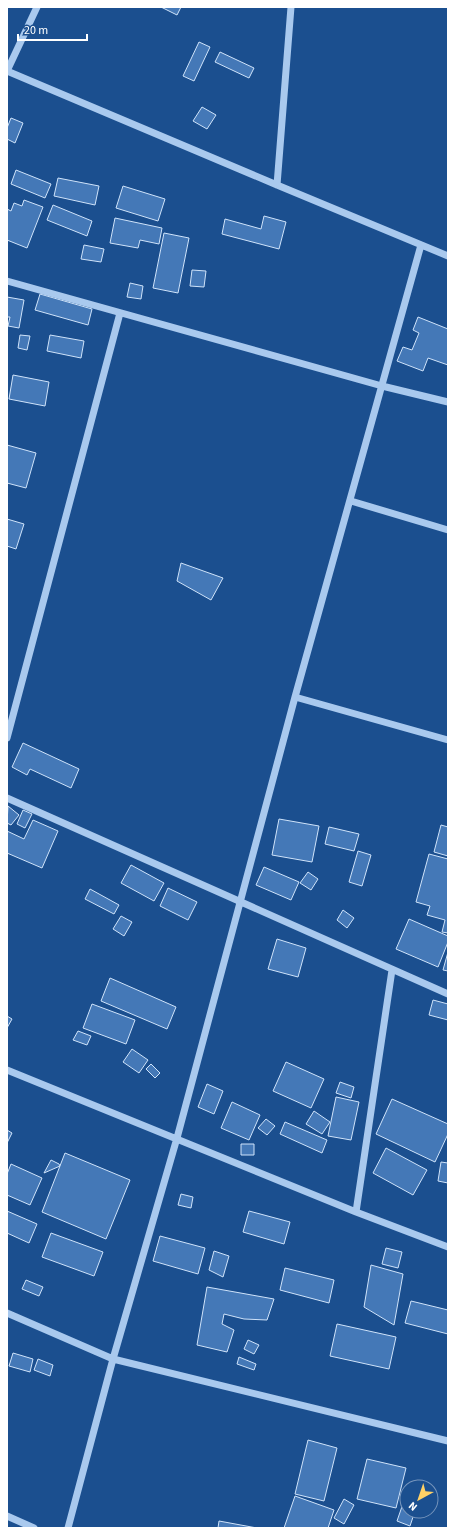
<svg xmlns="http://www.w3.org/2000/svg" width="455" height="1535" font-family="'Source Sans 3',sans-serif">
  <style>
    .building { fill: #4478b7; stroke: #cfe3fa }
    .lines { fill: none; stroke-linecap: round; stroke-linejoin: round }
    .minor { stroke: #a9c9ee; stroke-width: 7 }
  </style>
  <rect width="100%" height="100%" fill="#1b4f8f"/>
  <path class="building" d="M161,7H181L177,15Z
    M199,42L210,47L194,81L183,76Z
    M220,52L254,68L249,78L215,62Z
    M202,107L216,115L207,129L193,121Z
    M11,118L23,123L15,143L7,139V128Z
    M16,170L51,184L45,198L11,184Z
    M58,178L99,186L95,205L54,196Z
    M123,186L165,199L158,221L116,208Z
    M24,200L43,207L27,248L7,240V209L11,211L14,203L22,206Z
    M53,205L92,221L87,236L47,220Z
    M264,216L286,222L279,249L222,234L225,219L261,229Z
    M115,218L162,228L159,244L140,240L138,248L110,243Z
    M164,233L189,238L178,293L153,288Z
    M84,245L104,249L101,262L81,259Z
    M192,270L206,271L204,287L190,286Z
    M130,283L143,286L141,299L127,297Z
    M40,294L92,309L88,325L35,310Z
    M7,297L24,300L19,328L8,326L10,317H7Z
    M418,317L448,329V365L428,358L423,371L397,361L403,347L412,350L419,333L413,330Z
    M20,335L30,336L27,350L18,348Z
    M50,335L84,341L81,358L47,351Z
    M13,375L49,382L45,406L9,399Z
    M7,445L36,453L26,488L7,483Z
    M7,519L24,524L16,549L7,546Z
    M181,563L223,578L211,600L177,581Z
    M23,743L79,769L71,788L30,769L27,775L12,767Z
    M8,806L19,815L11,825L7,823Z
    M23,810L32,814L25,828L17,824Z
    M279,819L319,826L312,862L272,855Z
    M33,820L58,831L42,868L7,853V831L24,839Z
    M441,825L448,827V856L434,852Z
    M329,827L359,834L354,851L325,844Z
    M358,851L371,855L362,886L349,882Z
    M429,854L448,859V933L442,932L445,920L427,915L430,906L416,902Z
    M131,865L164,883L154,901L121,883Z
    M264,867L299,882L291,900L256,885Z
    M308,872L318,879L311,890L300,883Z
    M168,888L197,902L188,920L160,906Z
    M90,889L119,905L114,914L85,899Z
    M343,910L354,918L347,928L337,920Z
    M121,916L132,922L124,936L113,929Z
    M409,919L448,936V942L438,967L396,949Z
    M277,939L306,948L298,977L268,969Z
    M448,952V971L443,970Z
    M110,978L176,1007L167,1029L101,1001Z
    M433,1000L448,1004V1020L429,1015Z
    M92,1004L135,1020L126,1044L83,1028Z
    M7,1016L12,1019L7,1028Z
    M78,1031L91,1036L87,1045L73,1040Z
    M132,1049L148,1060L139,1073L123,1062Z
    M286,1062L324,1079L311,1108L273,1091Z
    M151,1064L160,1073L155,1078L146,1069Z
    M340,1082L354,1087L351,1098L336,1093Z
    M207,1084L223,1091L214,1114L198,1107Z
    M336,1097L359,1102L351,1140L328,1136Z
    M392,1099L448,1124V1134L435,1162L376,1134Z
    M232,1102L260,1115L249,1140L221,1128Z
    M314,1111L330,1122L322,1134L306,1124Z
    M266,1119L275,1126L267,1135L258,1128Z
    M285,1122L327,1140L322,1153L280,1134Z
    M7,1130L12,1133L7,1143Z
    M241,1144H254V1155H241Z
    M386,1148L427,1170L413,1195L373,1173Z
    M65,1153L130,1180L106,1239L42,1212Z
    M51,1160L59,1164L60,1166L44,1173Z
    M441,1162L448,1163V1183L438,1181Z
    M11,1164L42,1178L30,1205L7,1195V1174Z
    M181,1194L193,1197L191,1208L178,1205Z
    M7,1211L37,1224L29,1243L7,1233Z
    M249,1211L290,1222L284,1244L243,1232Z
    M51,1233L103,1252L94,1276L42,1257Z
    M160,1236L205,1248L198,1274L153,1261Z
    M386,1248L402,1252L398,1268L382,1264Z
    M214,1251L229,1256L223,1277L209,1270Z
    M371,1265L403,1274L394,1325L364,1307Z
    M285,1268L334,1280L329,1303L280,1290Z
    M26,1280L43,1287L39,1296L22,1289Z
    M207,1287L274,1299L267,1320L244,1319L224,1314L222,1324L234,1330L227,1352L197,1345Z
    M411,1301L448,1310V1334L405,1323Z
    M337,1324L396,1337L389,1369L330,1356Z
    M248,1340L259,1345L254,1354L244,1349Z
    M13,1353L33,1359L30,1372L9,1366Z
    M239,1357L256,1364L254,1370L237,1364Z
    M38,1359L53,1365L50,1376L34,1370Z
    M308,1440L337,1448L324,1501L295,1494Z
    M367,1459L406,1468L396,1508L357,1499Z
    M407,1492V1511H415L410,1526L397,1521Z
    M295,1496L334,1510L328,1528H284Z
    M344,1499L354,1505L344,1524L334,1518Z
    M219,1521L257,1528H218Z"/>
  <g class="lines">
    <path class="minor" d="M7,71L277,185L448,256
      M7,71L37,7
      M277,185L291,7
      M7,281L382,386L448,402
      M351,501L448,530
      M295,697L448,740
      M7,738L120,313
      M7,798L448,994
      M7,1070L356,1212L448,1247
      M356,1212L392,970
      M7,1313L113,1359L448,1441
      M7,1516L34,1528
      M68,1528L113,1359L177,1138L295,697L421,245"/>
  </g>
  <rect width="455" height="1535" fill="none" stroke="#ffffff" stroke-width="16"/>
  <g transform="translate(419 1499) rotate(220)"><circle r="19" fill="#1b4f8f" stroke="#7695bc"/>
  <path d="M0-3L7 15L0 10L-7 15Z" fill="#ffd166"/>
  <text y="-6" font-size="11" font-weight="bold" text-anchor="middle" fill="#ffffff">N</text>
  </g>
  <path d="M18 34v6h69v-6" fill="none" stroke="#ffffff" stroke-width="2"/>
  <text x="24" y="34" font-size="12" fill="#ffffff" stroke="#1b4f8f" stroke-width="3" paint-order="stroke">20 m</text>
</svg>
